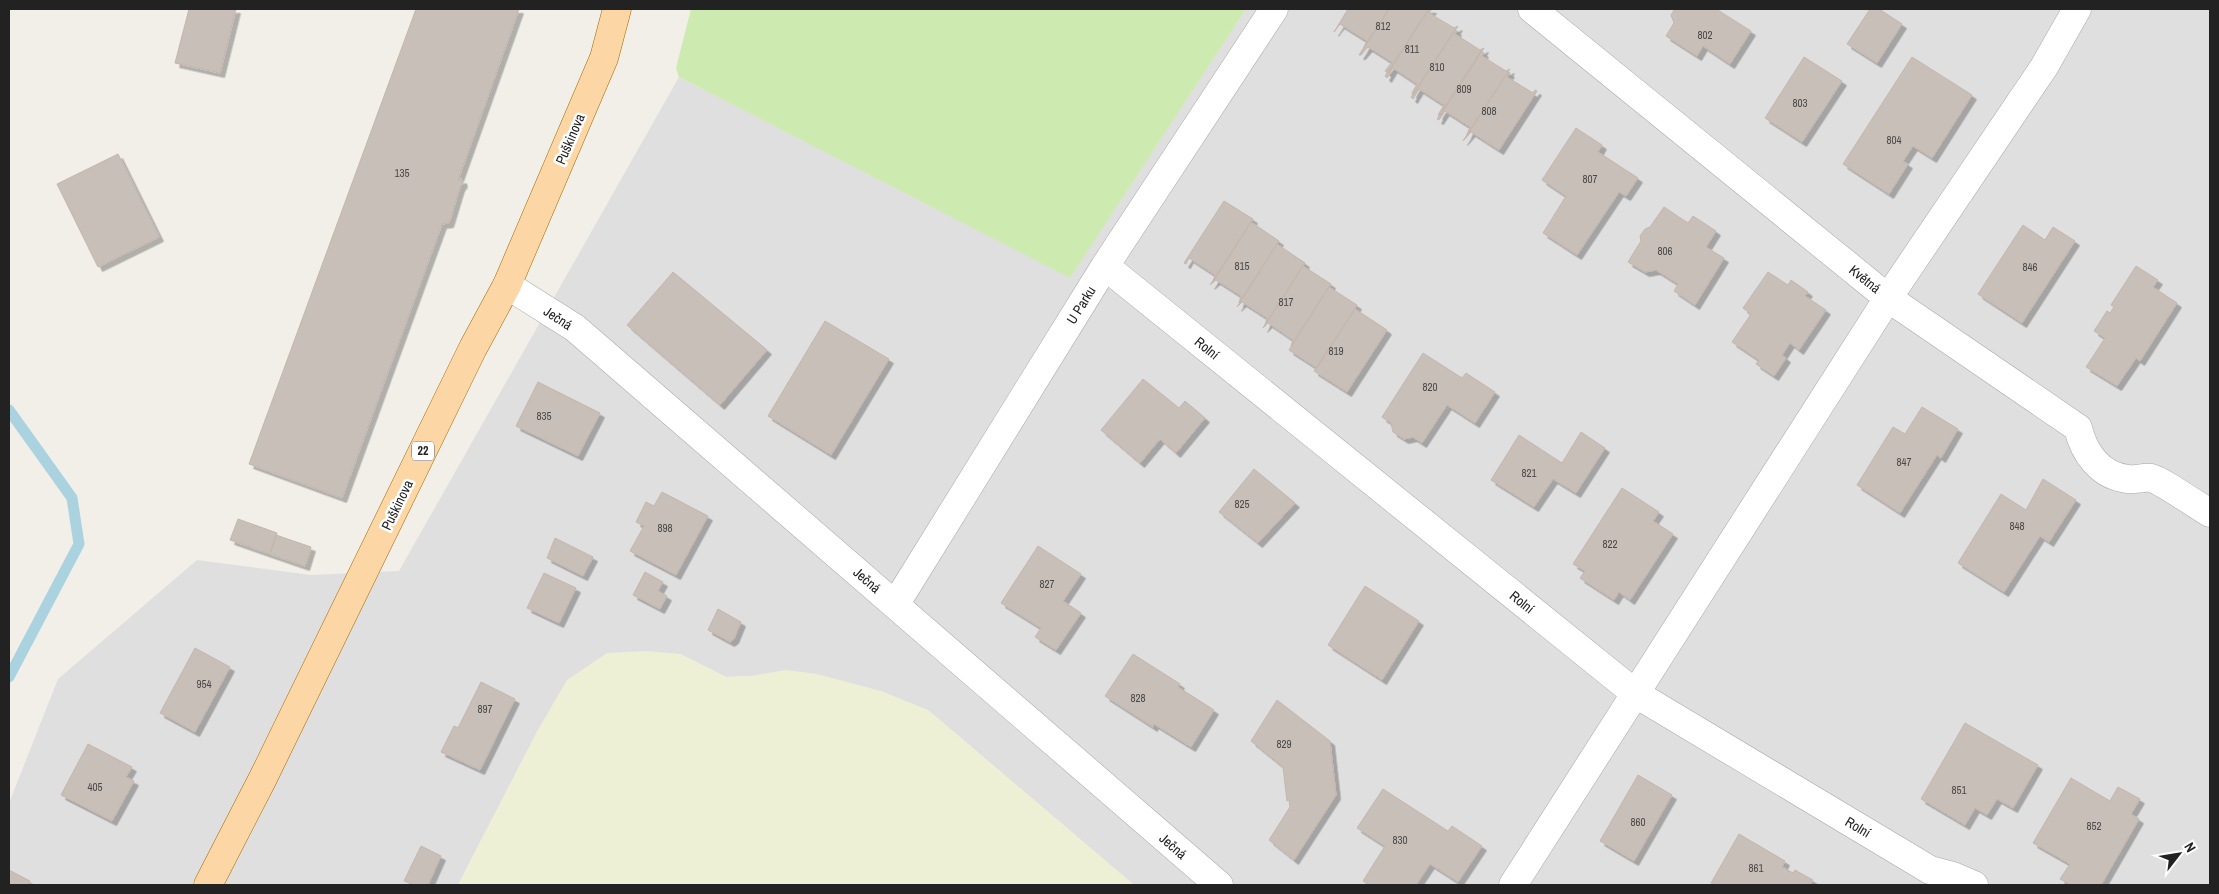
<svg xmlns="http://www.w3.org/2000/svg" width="2219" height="894" font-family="'Archivo Narrow',sans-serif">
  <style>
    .residential { fill: #e0dfdf }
    .farmland { fill: #eef0d5 }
    .grass { fill: #cdebb0 }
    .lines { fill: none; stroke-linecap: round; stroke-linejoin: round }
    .stream { stroke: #aad3df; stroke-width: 11 }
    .building { fill: #c7bfb8; stroke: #c4b6ab; filter: url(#shadow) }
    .street-casing { stroke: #a9a9a9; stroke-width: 29 }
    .primary-casing { stroke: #a06b00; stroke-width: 29 }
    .street { stroke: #fff; stroke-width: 28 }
    .primary { stroke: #fcd6a4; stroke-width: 28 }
    .labels { text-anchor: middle; stroke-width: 5; stroke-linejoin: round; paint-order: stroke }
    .number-label { font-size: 11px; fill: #4b4948 }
    .shield { fill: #fff; stroke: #646464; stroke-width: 1 }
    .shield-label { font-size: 12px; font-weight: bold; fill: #222 }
    .street-label { font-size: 14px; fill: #222; stroke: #fff }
  </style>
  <defs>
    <filter id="shadow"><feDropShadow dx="4.5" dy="4.5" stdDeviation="0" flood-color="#0004"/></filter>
  </defs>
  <rect width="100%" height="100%" fill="#f2efe9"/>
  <path class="residential" d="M1246,9H2210V885H1134L928,710L750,676L726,677L680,654L538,730L458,885H9V803L58,679L197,560L311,575L399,571L679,77L1070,277Z"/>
  <path class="farmland" d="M646,651L680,654L726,677L750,676L786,670L817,674L881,691L928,710L1134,885H458L538,730L567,680L607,653Z"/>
  <path class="grass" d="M691,9H1246L1070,278L679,77L676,68Z"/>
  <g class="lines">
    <path class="stream" d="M9,410L72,498L79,544L9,677"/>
  </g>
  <path class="building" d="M189,9H236L220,73L175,63Z
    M416,9H519L458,180L462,179L463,183L460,187L449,223L442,224L342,498L249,464Z
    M1348,9H1389L1362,51L1367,41L1340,24L1334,32Z
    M1389,9H1429L1388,73L1385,71L1392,62L1368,47L1361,55H1359Z
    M1429,9H1432L1429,13L1454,28L1458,26L1413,95L1412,93L1417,84L1393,68L1387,78L1385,76Z
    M1675,9H1716L1751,31L1730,64L1703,46L1697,56L1666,36L1674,23L1671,15Z
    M1870,9H1879L1902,24L1877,63L1847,44Z
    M1455,30L1457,31L1455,34L1480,50L1484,48L1440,116L1438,115L1444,105L1419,89L1413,99L1411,97Z
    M1481,51L1484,53L1482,56L1506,71L1510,69L1466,137L1470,127L1445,111L1439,120L1437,119Z
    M1804,57L1842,81L1802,142L1765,118Z
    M1912,57L1972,95L1932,158L1913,146L1903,161L1908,164L1889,194L1843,164Z
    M1508,72L1510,73L1507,77L1533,93L1535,90L1537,91L1499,150L1471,132L1463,141Z
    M1576,128L1602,145L1598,152L1638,178L1626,196L1619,192L1577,255L1543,233L1566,196L1542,180Z
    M118,154L159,237L98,267L57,184Z
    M1224,201L1253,219L1213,282L1215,275L1189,258L1186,264L1184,263Z
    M1664,207L1688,223L1693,216L1716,231L1706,247L1724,258L1695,305L1674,291L1678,284L1656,270L1645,272L1628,262L1641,241L1640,236L1645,229L1650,227Z
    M1251,222L1279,241L1239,303L1241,296L1216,280L1210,285Z
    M2023,225L2045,240L2053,227L2075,241L2022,323L1978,294Z
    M1277,244L1305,263L1265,325L1267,318L1242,302L1237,307Z
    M1303,266L1331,284L1291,346L1293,340L1268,323L1263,328Z
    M2136,266L2158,280L2153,287L2177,303L2140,361L2136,358L2117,386L2086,367L2105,338L2094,331L2107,311L2110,313L2114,307L2111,305Z
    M673,272L767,350L720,405L627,325Z
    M1768,272L1788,285L1791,280L1808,292L1805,296L1826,310L1799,350L1790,343L1782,355L1786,358L1774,376L1756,364L1759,360L1732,342L1751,314L1743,308Z
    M1329,287L1357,305L1317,368L1289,350Z
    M1355,309L1387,330L1347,392L1314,371Z
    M825,321L889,359L831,455L768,416Z
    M1423,353L1462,378L1466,373L1495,392L1475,423L1447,405L1422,443L1413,437L1404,439L1393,432L1391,423L1382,417Z
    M1143,379L1179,408L1185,401L1205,418L1176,453L1160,439L1140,463L1101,430Z
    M538,382L600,413L578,456L516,426Z
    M1922,407L1958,429L1941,458L1937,455L1900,513L1857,485L1893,427L1905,434Z
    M1581,432L1605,448L1576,493L1553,479L1534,507L1491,480L1519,435L1562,463Z
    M1254,469L1295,503L1258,543L1219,512Z
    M2043,479L2076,500L2049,542L2040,536L2004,592L1958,563L2001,494L2026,510Z
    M1622,488L1659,512L1653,521L1673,534L1630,600L1619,592L1614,600L1580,578L1585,571L1573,564Z
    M662,492L708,516L676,575L630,551L644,526L636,522L646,502L654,506Z
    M238,519L277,533L270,554L230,540Z
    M276,535L311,547L305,566L270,554Z
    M555,538L593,557L583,576L547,558Z
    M1038,546L1081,574L1063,601L1081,613L1056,650L1035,637L1041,628L1001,603Z
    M645,572L663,582L658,591L667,596L660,609L633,595Z
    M544,573L576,588L559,623L527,608Z
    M1365,586L1419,621L1382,680L1328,645Z
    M718,609L741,622L734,639L730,642L708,630Z
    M195,648L230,667L195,732L160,713Z
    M1133,654L1180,684L1178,687L1214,710L1191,747L1154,724L1153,727L1105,696Z
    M481,682L515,699L480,770L441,752L454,726L458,728Z
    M1277,700L1330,741L1336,795L1294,860L1269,840L1290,807L1289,800L1287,801L1283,767L1251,741Z
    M1965,723L2038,765L2013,808L1997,799L1987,815L1975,808L1965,825L1921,799Z
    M88,744L132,767L126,777L134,781L112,821L61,795Z
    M1638,775L1672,795L1634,861L1600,841Z
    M2071,778L2110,801L2118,787L2140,799L2131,814L2139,819L2101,885H2072L2060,879L2070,864L2033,843Z
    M1383,789L1448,831L1452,826L1482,846L1458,882L1430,864L1416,885H1369L1363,881L1385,846L1357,828Z
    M1739,834L1785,861L1782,867L1793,873L1795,870L1813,880L1810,885H1715L1711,883Z
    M421,846L441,856L428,885H414L404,881Z
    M9,870L30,881L28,885H9Z"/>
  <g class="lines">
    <defs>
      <path id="street" d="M1532,9L1888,298L2078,428C2084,453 2100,476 2128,479C2135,480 2143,477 2151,478C2161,480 2199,507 2210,513
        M1105,266L1636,694L1930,870L1953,876L1974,885
        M507,285L575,328L1219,885
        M895,605L1105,266L1274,9
        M1513,885L1888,298L2044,67L2077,9"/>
      <path id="primary" d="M208,885L263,778L473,348L507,285L604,58L617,9"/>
    </defs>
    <use href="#street" class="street-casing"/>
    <use href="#primary" class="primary-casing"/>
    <use href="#street" class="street"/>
    <use href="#primary" class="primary"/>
  </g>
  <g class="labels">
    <g class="number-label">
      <text x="1383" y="30">812</text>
      <text x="1705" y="39">802</text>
      <text x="1412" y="53">811</text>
      <text x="1437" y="71">810</text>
      <text x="1464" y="93">809</text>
      <text x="1800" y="107">803</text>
      <text x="1489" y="115">808</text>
      <text x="1894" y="144">804</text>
      <text x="402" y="177">135</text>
      <text x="1590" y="183">807</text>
      <text x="1665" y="255">806</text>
      <text x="1242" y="270">815</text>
      <text x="2030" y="271">846</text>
      <text x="1286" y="306">817</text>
      <text x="1336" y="355">819</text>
      <text x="1430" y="391">820</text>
      <text x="544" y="420">835</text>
      <text x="1904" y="466">847</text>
      <text x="1529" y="477">821</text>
      <text x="1242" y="508">825</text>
      <text x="2017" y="530">848</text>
      <text x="665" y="532">898</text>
      <text x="1610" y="548">822</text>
      <text x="1047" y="588">827</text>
      <text x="204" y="688">954</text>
      <text x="1138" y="702">828</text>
      <text x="485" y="713">897</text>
      <text x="1284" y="748">829</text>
      <text x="95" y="791">405</text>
      <text x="1959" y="794">851</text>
      <text x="1638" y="826">860</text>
      <text x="2094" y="830">852</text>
      <text x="1400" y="844">830</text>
      <text x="1756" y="872">861</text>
    </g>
    <rect class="shield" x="412" y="441.5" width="22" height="19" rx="4"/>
    <g class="shield-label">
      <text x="423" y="455">22</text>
    </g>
    <g class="street-label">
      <text transform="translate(570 139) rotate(-67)" y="5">Puškinova</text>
      <text transform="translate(1865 279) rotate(39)" y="5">Květná</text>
      <text transform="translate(1081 305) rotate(-58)" y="5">U Parku</text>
      <text transform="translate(558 318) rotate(33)" y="5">Ječná</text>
      <text transform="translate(1207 348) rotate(39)" y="5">Rolní</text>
      <text transform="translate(397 505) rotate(-64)" y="5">Puškinova</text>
      <text transform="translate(867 580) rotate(41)" y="5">Ječná</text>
      <text transform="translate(1522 602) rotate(39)" y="5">Rolní</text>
      <text transform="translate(1858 827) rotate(31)" y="5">Rolní</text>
      <text transform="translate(1173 846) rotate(41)" y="5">Ječná</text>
    </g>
  </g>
  <rect width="2219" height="894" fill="none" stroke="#222222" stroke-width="20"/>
  <g transform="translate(2179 854) rotate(59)" stroke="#ffffff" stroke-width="4" paint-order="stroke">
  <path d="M0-4L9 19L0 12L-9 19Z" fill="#222222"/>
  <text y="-8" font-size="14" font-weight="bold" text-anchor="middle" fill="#222222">N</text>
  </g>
</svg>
